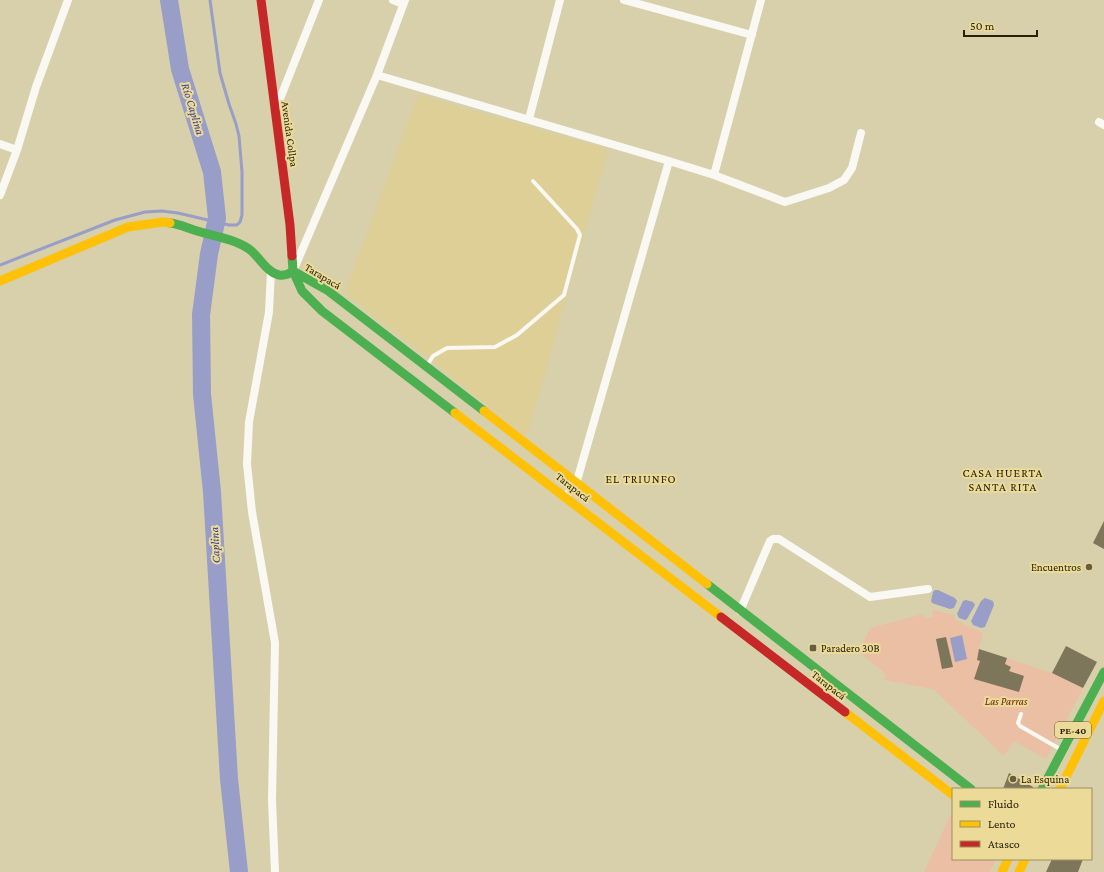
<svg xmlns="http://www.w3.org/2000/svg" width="1104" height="872" font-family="'Crimson Pro',serif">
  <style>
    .built { fill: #decf96 }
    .green { fill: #ebbfa4 }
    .water { fill: #989ec7 }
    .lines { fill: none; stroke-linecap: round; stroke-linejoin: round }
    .stream { stroke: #989ec7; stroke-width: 3 }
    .river { stroke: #989ec7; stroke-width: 18 }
    .building { fill: #7d765b }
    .lane { stroke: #f9f8f2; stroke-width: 4 }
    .street { stroke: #f9f8f2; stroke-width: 8 }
    .fast { stroke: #4caf50; stroke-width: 9 }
    .slow { stroke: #ffc107; stroke-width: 9 }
    .jam { stroke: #c62828; stroke-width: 9 }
    .poi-dot { fill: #665e40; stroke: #ebda98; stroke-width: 1.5 }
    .labels { text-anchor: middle; stroke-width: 4; stroke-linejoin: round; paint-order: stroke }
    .shield { fill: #ebda98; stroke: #625832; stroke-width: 1 }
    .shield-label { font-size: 10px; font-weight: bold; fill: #282106 }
    .street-label { font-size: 11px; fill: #282106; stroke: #ebda98 }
    .poi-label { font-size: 11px; fill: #282106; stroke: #ebda98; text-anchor: start }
    .park-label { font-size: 11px; font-style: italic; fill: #70230d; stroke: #ebda98 }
    .water-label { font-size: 12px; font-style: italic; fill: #393e96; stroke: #ebda98 }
    .neighbourhood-label { font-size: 12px; letter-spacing: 1px; fill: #282106; stroke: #ebda98 }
  </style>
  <rect width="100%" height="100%" fill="#d8cfab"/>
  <path class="built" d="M418,95L608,149L527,436L345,293Z"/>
  <path class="green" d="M933,610L955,615V620L983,633L979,649L1052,673L1083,688L1046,759L1014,741L1004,756L933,689L884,680L886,674L859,652L870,628L923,614L925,618L932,617Z
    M950,816L953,818V859H996L990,872H924Z"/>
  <path class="water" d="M935,590H938L955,598L957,601L954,608L950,609L932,603L931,601L933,592Z
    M985,598L993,601L994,605L985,627L981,628L973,625L971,621L981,601Z
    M966,600L973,602L975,605L967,619L965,620L959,618L957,614L963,601Z
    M962,635L967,659L955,662L950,638Z"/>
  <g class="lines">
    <path class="stream" d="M0,265L115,220L145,212L162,211L178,213L229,225H237L240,222L242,215V172L239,136L236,124L229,104L220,73L210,0"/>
    <path class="river" d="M169,0L180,69L212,172L217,218L209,254L201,315L202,394L212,492L229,779L239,872"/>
  </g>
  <path class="building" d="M1104,521V549L1093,543Z
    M946,637L953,667L942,669L936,639Z
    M1066,646L1097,662L1083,688L1052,673Z
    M979,649L1007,658L1005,664L1011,667L1009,671L1024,676L1019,692L974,679L980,661L977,660Z
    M1009,773L1033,787V789H1003Z
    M1052,859H1083L1078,872H1046Z"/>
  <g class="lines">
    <path class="lane" d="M426,367L433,356L447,348L495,347L517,335L564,295L580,235L577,229L533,181
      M1021,714L1018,723L1020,726L1060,749"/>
    <path class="street" d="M393,0L403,4
      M624,0L752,35
      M377,75L669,161L714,175L785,202L829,188L844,180L852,168L861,133
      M276,109L319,0
      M529,119L560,0
      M1099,122L1104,125
      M0,144L17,150
      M714,175L761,0
      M0,195L17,150L36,87L68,0
      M294,269L377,75L405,0
      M271,271L269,312L249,422L247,464L252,512L275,643L272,800L275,872
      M565,497L576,484L669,161
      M740,611L770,541L773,539H779L870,597L928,589"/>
    <path class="fast" d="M170,223C179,224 185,227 194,230C211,236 233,238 249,249C259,256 266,272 279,275C284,276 289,274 293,271
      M292,256L293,271L302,291L322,311L455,413
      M293,271L327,290L484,411
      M707,584L971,789
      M1042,789L1104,672"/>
    <path class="slow" d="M0,281L128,227L163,222L170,223
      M484,411L707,584
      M455,413L721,617
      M845,712L953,795
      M1060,789L1104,701
      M1002,872L1008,859
      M1019,872L1025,859"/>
    <path class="jam" d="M261,0L290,225L292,256
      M721,617L845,712"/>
  </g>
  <g class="poi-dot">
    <circle cx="1089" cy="567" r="4"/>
    <rect x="809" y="644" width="8" height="8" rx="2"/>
    <circle cx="1013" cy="779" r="4"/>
  </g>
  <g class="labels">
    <rect class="shield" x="1055" y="722" width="36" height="16" rx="3"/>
    <g class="shield-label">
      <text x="1073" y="734">PE-40</text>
    </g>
    <g class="street-label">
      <text transform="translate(290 134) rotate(82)" y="4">Avenida Collpa</text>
      <text transform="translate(323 276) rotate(31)" y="4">Tarapacá</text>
      <text transform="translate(573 487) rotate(38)" y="4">Tarapacá</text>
      <text transform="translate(829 685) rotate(38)" y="4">Tarapacá</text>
    </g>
    <g class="poi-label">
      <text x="1081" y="571" text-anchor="end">Encuentros</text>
      <text x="821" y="652">Paradero 30B</text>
      <text x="1021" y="783">La Esquina</text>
    </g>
    <g class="park-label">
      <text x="1006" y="705">Las Parras</text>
    </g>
    <g class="water-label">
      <text transform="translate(193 109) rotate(73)" y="4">Río Caplina</text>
      <text transform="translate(215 545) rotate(-93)" y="4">Caplina</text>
    </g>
    <g class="neighbourhood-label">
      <text x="1003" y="477">CASA HUERTA<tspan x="1003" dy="14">SANTA RITA</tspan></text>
      <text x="641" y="483">EL TRIUNFO</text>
    </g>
  </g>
  <rect x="952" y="788" width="140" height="72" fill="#ebda98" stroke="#9d905e"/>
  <rect x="960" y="801" width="20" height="6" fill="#4caf50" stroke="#9d905e"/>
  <text x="988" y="808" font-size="12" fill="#282106">Fluido</text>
  <rect x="960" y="821" width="20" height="6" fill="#ffc107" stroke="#9d905e"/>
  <text x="988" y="828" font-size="12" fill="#282106">Lento</text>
  <rect x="960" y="841" width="20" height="6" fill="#c62828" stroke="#9d905e"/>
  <text x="988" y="848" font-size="12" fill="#282106">Atasco</text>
  <path d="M964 30v6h73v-6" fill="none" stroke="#282106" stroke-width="2"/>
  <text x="970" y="30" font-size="12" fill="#282106" stroke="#ebda98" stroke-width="3" paint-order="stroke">50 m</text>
</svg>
